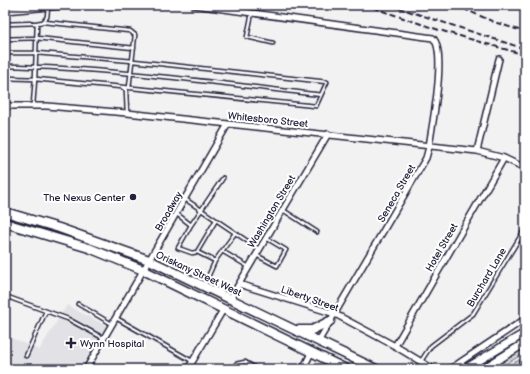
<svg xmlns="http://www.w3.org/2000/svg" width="530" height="374" font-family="'Balsamiq Sans',sans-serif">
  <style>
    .built { fill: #e2e2e6 }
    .green { fill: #d3d3d8; stroke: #7a7a8a }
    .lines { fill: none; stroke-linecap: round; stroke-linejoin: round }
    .lane-casing { stroke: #22223b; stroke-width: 5.5 }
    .street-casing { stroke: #22223b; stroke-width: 8 }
    .secondary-casing { stroke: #22223b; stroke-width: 10 }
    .primary-casing { stroke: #22223b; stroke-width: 11 }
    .lane { stroke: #fff; stroke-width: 2.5 }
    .street { stroke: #fff; stroke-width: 5 }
    .secondary { stroke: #fff; stroke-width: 7 }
    .primary { stroke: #fff; stroke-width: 8 }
    .rail { stroke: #22223b; stroke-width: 2; stroke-dasharray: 6 3; stroke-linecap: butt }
    .poi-dot { fill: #22223b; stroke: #fff; stroke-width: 1.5 }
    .labels { text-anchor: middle; stroke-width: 4; stroke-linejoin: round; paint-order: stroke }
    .street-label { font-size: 10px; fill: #22223b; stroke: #fff }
    .poi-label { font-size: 10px; fill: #22223b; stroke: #fff; text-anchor: end }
  </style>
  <rect width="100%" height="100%" fill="#f2f2f3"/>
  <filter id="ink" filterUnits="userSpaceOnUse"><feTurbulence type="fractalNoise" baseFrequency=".025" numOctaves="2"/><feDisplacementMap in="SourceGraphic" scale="8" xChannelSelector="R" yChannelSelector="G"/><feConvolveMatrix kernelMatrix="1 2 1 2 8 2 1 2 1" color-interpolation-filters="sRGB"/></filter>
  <g filter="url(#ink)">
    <path class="built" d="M67,305L108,327L84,369H5V335L39,350Z"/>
    <path class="green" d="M525,347V353L497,369H491Z
      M523,358L514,369H501Z"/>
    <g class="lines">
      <defs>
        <path id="lane" d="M48,7L47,17L43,22L37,23L35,79L122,87L126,90L127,113
          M252,13L247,37L273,43
          M44,22L130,31L135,35L129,88
          M5,24L37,23
          M5,39L36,38L134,48
          M5,53H36L133,61L327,82L316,106L122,87
          M5,66C111,68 216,83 321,95
          M5,78L35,79L33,105
          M185,199L259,249
          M283,210L317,232
          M177,214L191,225L178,248L192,253L197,252L216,220
          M191,225L223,178
          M222,251L249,267
          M197,252L215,261L204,286
          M256,255L277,266L286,250L266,238
          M215,261L235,233
          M5,296L46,311L26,356
          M78,304L112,324
          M46,311L68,319L103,338
          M116,318L192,361
          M421,361L431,346L473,314L525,229
          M233,369L236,364L245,362L257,369"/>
        <path id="street" d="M194,5L433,38C447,52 432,125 429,147L426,158L318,342
          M5,11L72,5
          M5,106H47L127,113L477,151L504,158L525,168
          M477,151L499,59
          M239,284L335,314L395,346L433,369
          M230,299L328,134
          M395,346L504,158
          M86,369L228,124
          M188,369L223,310
          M303,369L311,353
          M450,369L525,319
          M519,369L522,364L525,363"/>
        <path id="secondary" d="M465,369L525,333
          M483,369L525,343"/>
        <path id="primary" d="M5,212L59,228L149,260L376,369
          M5,223L89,248L143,270L346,369
          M297,330H312L330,321"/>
      </defs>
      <use href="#lane" class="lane-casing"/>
      <use href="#street" class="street-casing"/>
      <use href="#secondary" class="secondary-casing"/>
      <use href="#primary" class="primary-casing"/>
      <use href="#lane" class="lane"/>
      <use href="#street" class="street"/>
      <use href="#secondary" class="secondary"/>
      <use href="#primary" class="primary"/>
      <path class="rail" d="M365,5L439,30L525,55
        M390,5L525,49
        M455,5L494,22L525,32"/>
    </g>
  </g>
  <g class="poi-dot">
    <circle cx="133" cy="197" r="4"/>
    <path d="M69 337h4v4h4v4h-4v4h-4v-4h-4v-4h4z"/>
  </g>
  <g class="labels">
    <g class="street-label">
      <text transform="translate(268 119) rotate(6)" y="4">Whitesboro Street</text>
      <text transform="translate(396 193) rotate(-60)" y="4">Seneca Street</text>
      <text transform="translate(168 211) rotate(-60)" y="4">Broadway</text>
      <text transform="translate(271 211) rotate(-59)" y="4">Washington Street</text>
      <text transform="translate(441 247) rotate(-60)" y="4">Hotel Street</text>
      <text transform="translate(199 273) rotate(25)" y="4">Oriskany Street West</text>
      <text transform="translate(486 277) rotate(-59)" y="4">Burchard Lane</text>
      <text transform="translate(310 298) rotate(19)" y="4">Liberty Street</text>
    </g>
    <g class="poi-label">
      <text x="125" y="201">The Nexus Center</text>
      <text x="80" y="347" text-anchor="start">Wynn Hospital</text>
    </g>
  </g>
  <rect width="530" height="374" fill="none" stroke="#fff" stroke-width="20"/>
  <rect x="10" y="10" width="510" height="354" fill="none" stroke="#22223b" stroke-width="1.5" filter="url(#ink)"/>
</svg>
